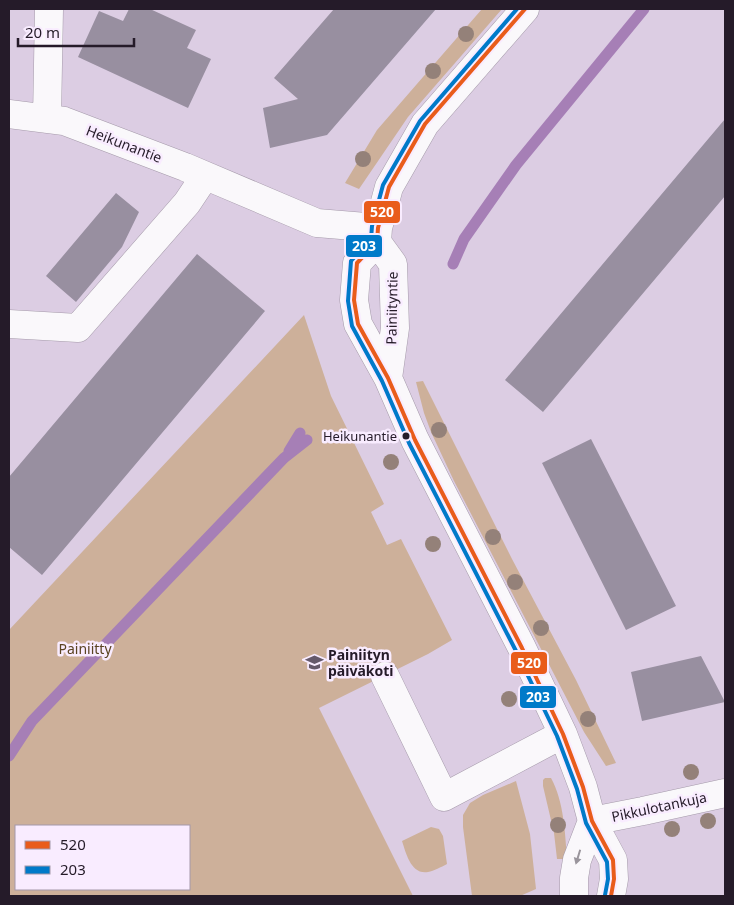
<svg xmlns="http://www.w3.org/2000/svg" width="734" height="905" font-family="'Noto Sans',sans-serif">
  <style>
    .green { fill: #cdb09a; fill-rule: evenodd }
    .lines { fill: none; stroke-linecap: round; stroke-linejoin: round }
    .stream { stroke: #a67fb6; stroke-width: 11 }
    .building { fill: #988fa0 }
    .minor-casing { stroke: #a59aaa; stroke-width: 29 }
    .minor { stroke: #faf8fb; stroke-width: 28 }
    .bus-1-casing { stroke: #f9ecff; stroke-width: 8 }
    .bus-2-casing { stroke: #f9ecff; stroke-width: 8 }
    .bus-1 { stroke: #e95c1b; stroke-width: 4 }
    .bus-2 { stroke: #007ac9; stroke-width: 4 }
    .tree { fill: #948179 }
    .oneway { fill: #9a959c }
    .bus-dot { fill: #251b29; stroke: #f9ecff; stroke-width: 2 }
    .labels { text-anchor: middle; stroke-width: 5; stroke-linejoin: round; paint-order: stroke }
    .bus-label { font-size: 13px; fill: #251b29; stroke: #f9ecff; text-anchor: end }
    .street-label { font-size: 14px; fill: #251b29; stroke: #f9ecff }
    .park-label { font-size: 14px; fill: #5a4322; stroke: #f9ecff }
    .poi-label { font-size: 14px; font-weight: bold; fill: #251b29; stroke: #f9ecff; text-anchor: start }
    .line-badge { stroke: #f9ecff; stroke-width: 2 }
    .badge-label { font-size: 14px; text-anchor: middle; font-weight: bold; fill: #fff }
  </style>
  <rect width="100%" height="100%" fill="#dccde3"/>
  <path class="green" d="M482,9H502L408,117L359,189L345,183L377,130Z
    M304,315L331,396L384,504L371,512L387,545L401,539L452,640L428,654L319,708L413,896H9V630ZM16,826H189V889H16Z
    M423,381L512,559L576,680L616,763L606,766L584,732L454,481L431,432L424,413L416,382Z
    M545,778H551C564,802 565,832 567,859H557L554,833L543,786V780Z
    M516,781L530,834L536,889L520,896H472L463,827V815L470,803L483,795Z
    M431,827L439,829L443,836L447,864C441,867 434,871 428,872C411,875 406,853 402,841Z"/>
  <g class="lines">
    <path class="stream" d="M453,264L464,239L516,165L644,9
      M289,451L300,433
      M9,756L32,721L284,458L307,440"/>
  </g>
  <path class="building" d="M129,9H150L196,30L187,48L211,59L188,108L78,57L99,11L123,21Z
    M334,9H436L327,135L270,148L263,108L298,99L274,78Z
    M725,119V196L543,412L505,380Z
    M116,193L139,212L122,247L76,302L46,276Z
    M197,254L265,311L42,575L9,547V477Z
    M591,439L676,606L626,630L542,463Z
    M701,656L725,702L642,721L631,672Z"/>
  <g class="lines">
    <defs>
      <path id="minor" d="M525,9L425,124L389,187L378,228L377,242L357,263L354,300L358,324L388,378L415,440L522,648L563,734L583,787L592,821L613,860L614,879L611,896
        M9,114L64,121L185,167L317,223L378,228
        M47,119L49,9
        M377,242L393,264L395,328L388,378
        M9,324L78,328L187,203L205,176
        M385,676L444,797L563,734
        M592,821L643,811L725,793
        M574,896V878L577,860L592,821"/>
    </defs>
    <use href="#minor" class="minor-casing"/>
    <use href="#minor" class="minor"/>
    <defs>
      <path id="bus-1" d="M525,9L425,124L389,187L378,228L377,242L357,263L354,300L358,324L388,378L415,440L522,648L563,734L583,787L592,821L613,860L614,879L611,896"/>
      <path id="bus-2" d="M517,9L420,121L383,185L372,226L371,239L351,261L348,301L352,326L382,381L409,443L516,651L557,736L577,789L586,823L607,862L608,879L605,895"/>
    </defs>
    <use href="#bus-1" class="bus-1-casing"/>
    <use href="#bus-2" class="bus-2-casing"/>
    <use href="#bus-1" class="bus-1"/>
    <use href="#bus-2" class="bus-2"/>
  </g>
  <g class="tree">
    <circle cx="466" cy="34" r="8"/>
    <circle cx="433" cy="71" r="8"/>
    <circle cx="363" cy="159" r="8"/>
    <circle cx="439" cy="430" r="8"/>
    <circle cx="391" cy="462" r="8"/>
    <circle cx="493" cy="537" r="8"/>
    <circle cx="433" cy="544" r="8"/>
    <circle cx="515" cy="582" r="8"/>
    <circle cx="541" cy="628" r="8"/>
    <circle cx="509" cy="699" r="8"/>
    <circle cx="588" cy="719" r="8"/>
    <circle cx="691" cy="772" r="8"/>
    <circle cx="708" cy="821" r="8"/>
    <circle cx="558" cy="825" r="8"/>
    <circle cx="672" cy="829" r="8"/>
  </g>
  <defs><path id="oneway-solid" d="M-6-.8H1V-3.2L6.5 0L1 3.2V.8H-6Z" transform="scale(1.25)"/></defs>
  <use class="oneway" href="#oneway-solid" transform="translate(578 857) rotate(107)"/>
  <defs>
    <symbol id="school-bare" viewBox="-9 -9 18 18"><path d="M0-5L7-2L0 1L-7-2ZM-4 1L0 2.5L4 1V4Q0 6-4 4Z" fill="#65596a" stroke="#f9ecff" stroke-width="2.5" paint-order="stroke"/></symbol>
  </defs>
  <g fill-rule="evenodd">
    <use href="#school-bare" x="302" y="650" width="25" height="25"/>
  </g>
  <circle class="bus-dot" cx="406" cy="436" r="4.5"/>
  <g class="labels">
    <g class="bus-label">
      <text x="397" y="441">Heikunantie</text>
    </g>
    <g class="street-label">
      <text transform="translate(124 144) rotate(21)" y="5">Heikunantie</text>
      <text transform="translate(392 308) rotate(-89)" y="5">Painiityntie</text>
      <text transform="translate(659 807) rotate(-12)" y="5">Pikkulotankuja</text>
    </g>
    <g class="park-label">
      <text x="85" y="654">Painiitty</text>
    </g>
    <g class="poi-label">
      <text x="328" y="660">Painiityn<tspan x="328" dy="16">päiväkoti</tspan></text>
    </g>
  </g>
  <g class="line-badge">
    <rect x="363" y="200" width="38" height="24" rx="5" fill="#e95c1b"/>
    <rect x="345" y="234" width="38" height="24" rx="5" fill="#007ac9"/>
    <rect x="510" y="651" width="38" height="24" rx="5" fill="#e95c1b"/>
    <rect x="519" y="685" width="38" height="24" rx="5" fill="#007ac9"/>
  </g>
  <g class="badge-label">
    <text x="382" y="217">520</text>
    <text x="364" y="251">203</text>
    <text x="529" y="668">520</text>
    <text x="538" y="702">203</text>
  </g>
  <rect width="734" height="905" fill="none" stroke="#251b29" stroke-width="20"/>
  <rect x="15" y="825" width="175" height="65" fill="#f9ecff" stroke="#a498a9"/>
  <rect x="25" y="841" width="25" height="8" fill="#e95c1b" stroke="#a498a9"/>
  <text x="60" y="850" font-size="15" fill="#251b29">520</text>
  <rect x="25" y="866" width="25" height="8" fill="#007ac9" stroke="#a498a9"/>
  <text x="60" y="875" font-size="15" fill="#251b29">203</text>
  <path d="M18 38v8h116v-8" fill="none" stroke="#251b29" stroke-width="2.5"/>
  <text x="25" y="38" font-size="15" fill="#251b29" stroke="#f9ecff" stroke-width="4" paint-order="stroke">20 m</text>
</svg>
